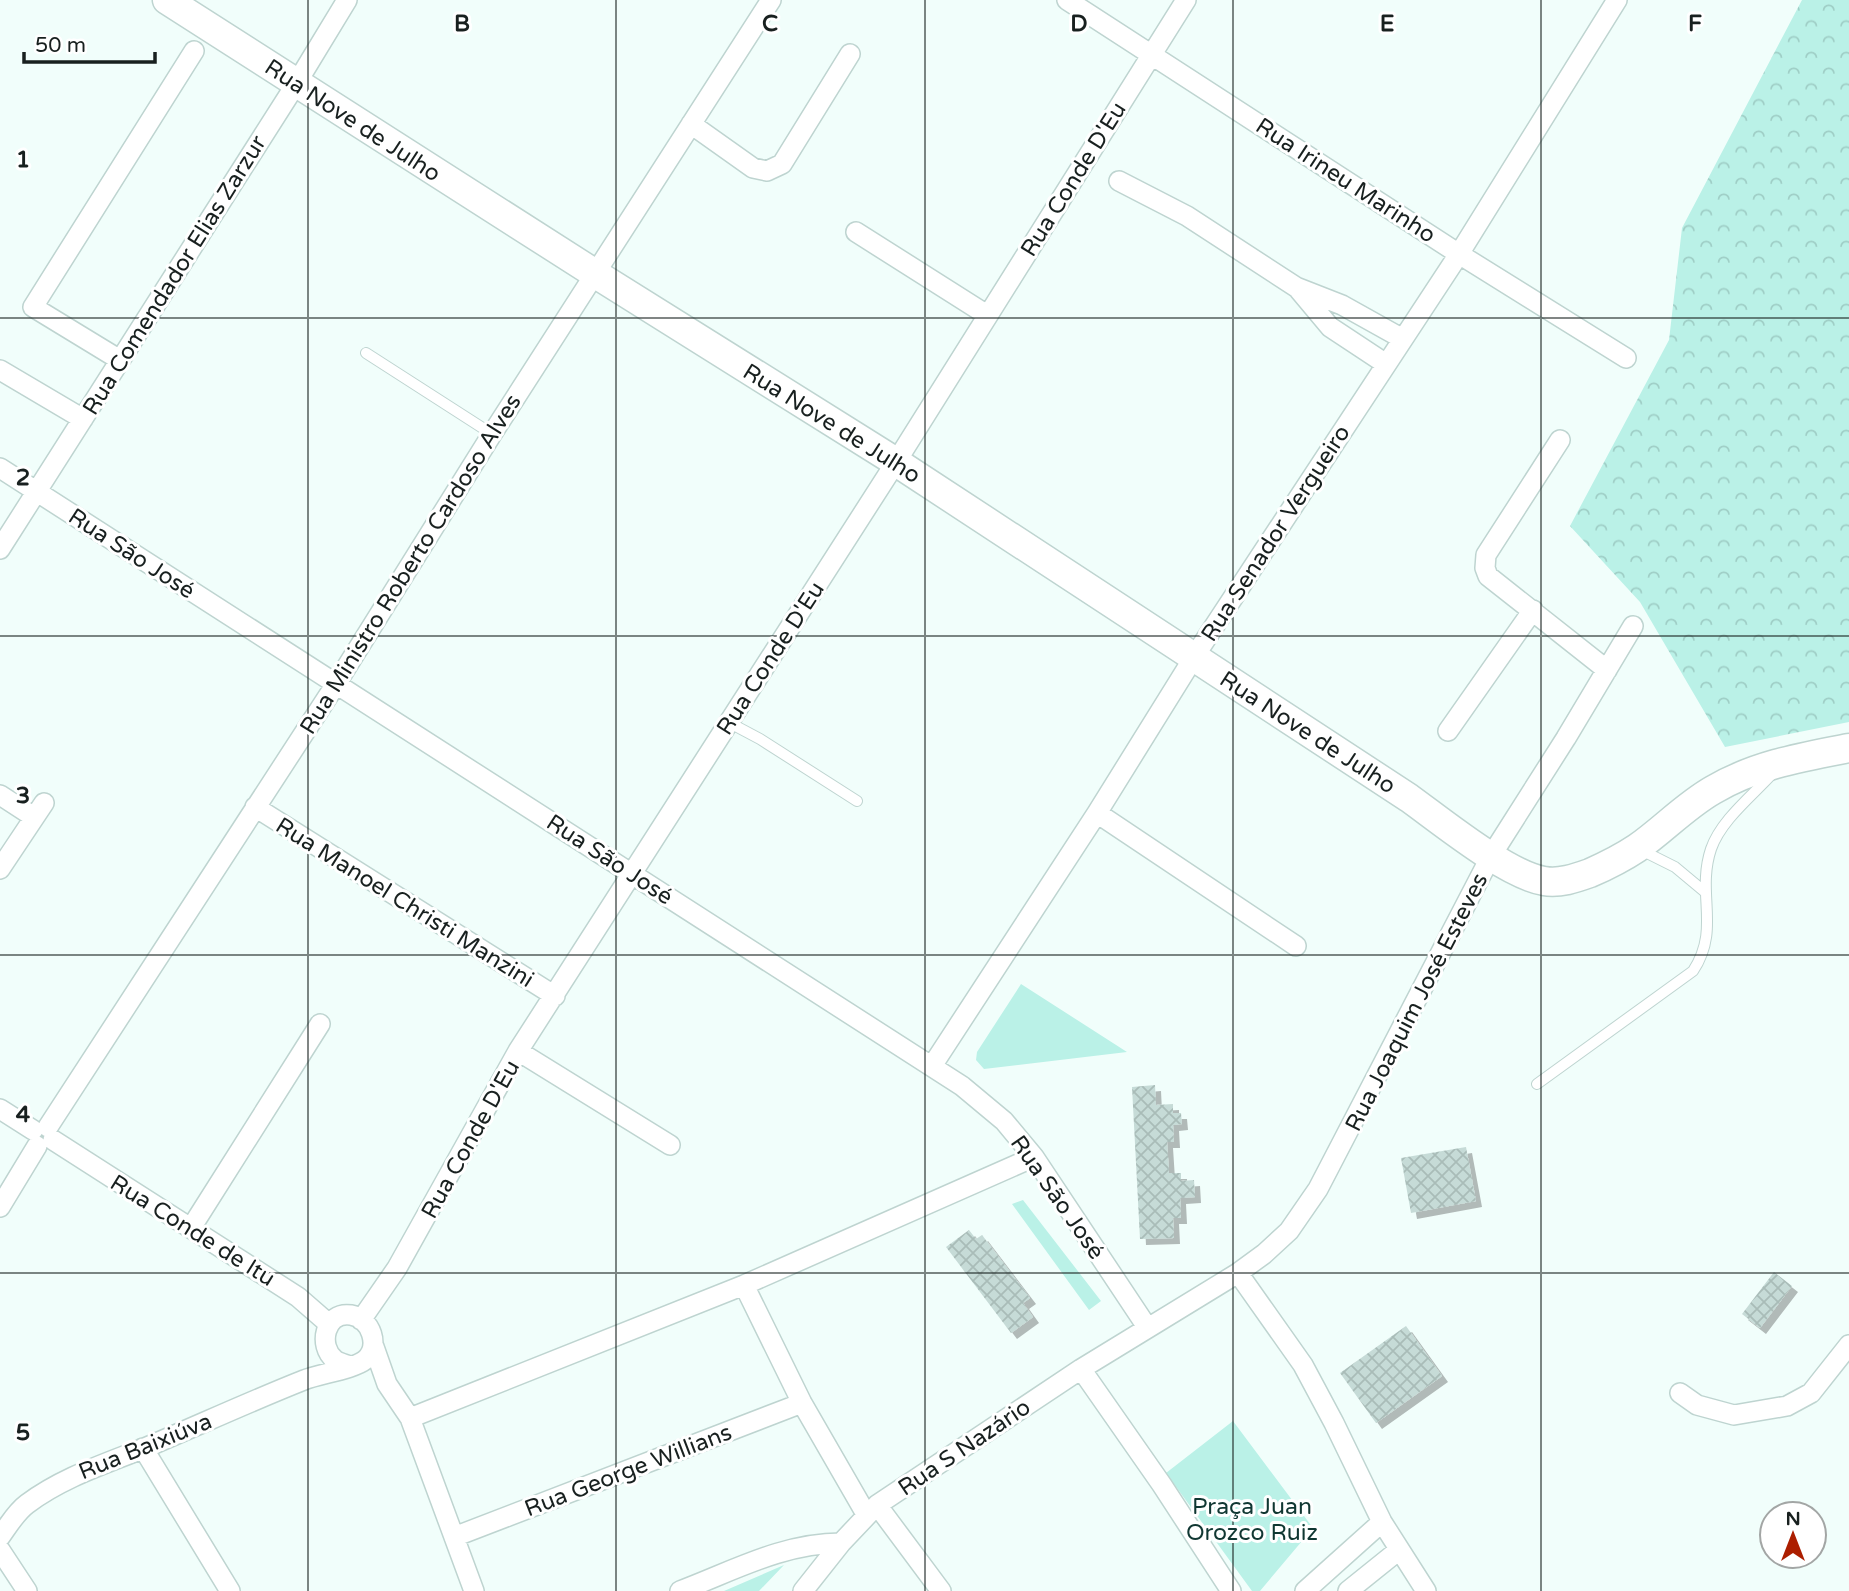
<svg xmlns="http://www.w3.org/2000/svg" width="1849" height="1591" font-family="'Varela Round',sans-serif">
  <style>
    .forest { fill: url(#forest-crowns) }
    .park { fill: #baf1e7 }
    .building { fill: url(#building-cross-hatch); filter: url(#shadow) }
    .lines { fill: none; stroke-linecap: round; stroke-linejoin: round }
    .lane-casing { stroke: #bed4d0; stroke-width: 12 }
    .street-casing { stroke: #bed4d0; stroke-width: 22 }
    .secondary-casing { stroke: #bed4d0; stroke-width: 31 }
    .lane { stroke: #fff; stroke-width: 10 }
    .street { stroke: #fff; stroke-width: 19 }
    .secondary { stroke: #fff; stroke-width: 28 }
    .grid { fill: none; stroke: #18201f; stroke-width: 2; stroke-opacity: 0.55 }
    .labels { text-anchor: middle; stroke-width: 6; stroke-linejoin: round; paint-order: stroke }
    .street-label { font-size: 23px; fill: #18201f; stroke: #fff }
    .park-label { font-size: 23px; fill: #103732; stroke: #fff }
    .grid-label { font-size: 23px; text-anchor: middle; font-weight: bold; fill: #18201f; stroke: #fff; stroke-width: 6; stroke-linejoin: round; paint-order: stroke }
  </style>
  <defs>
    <pattern id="forest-crowns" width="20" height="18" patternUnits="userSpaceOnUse" patternTransform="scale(1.75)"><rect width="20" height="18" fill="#baf1e7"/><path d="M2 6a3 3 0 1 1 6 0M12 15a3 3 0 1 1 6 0" fill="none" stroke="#9fcec6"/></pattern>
    <pattern id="building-cross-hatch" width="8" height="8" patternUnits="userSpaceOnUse" patternTransform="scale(1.75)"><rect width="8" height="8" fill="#c6dbd7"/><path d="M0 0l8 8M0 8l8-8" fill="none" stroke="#a9bcb8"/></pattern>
    <filter id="shadow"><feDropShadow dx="6" dy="6" stdDeviation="0" flood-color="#0004"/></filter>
  </defs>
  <rect width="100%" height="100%" fill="#f1fefb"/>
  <path class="forest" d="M1802,0H1849V722L1725,747L1640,602L1570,526L1669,340L1682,228Z"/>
  <path class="park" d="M1021,984L1127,1052L984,1069L976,1060L977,1052Z
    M1023,1200L1101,1301L1089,1310L1012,1204Z
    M1233,1421L1313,1528L1260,1591H1252L1166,1473Z
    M784,1565L759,1591H724Z"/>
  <path class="building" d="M1155,1085L1156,1105L1173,1104V1113H1181L1182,1124L1173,1125L1174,1142H1167L1169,1173H1181V1181L1194,1180L1195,1197L1180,1198L1181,1218H1173L1174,1238L1140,1239L1132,1087Z
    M1466,1147L1476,1201L1411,1213L1401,1158Z
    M969,1230L976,1239L982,1235L1030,1298L1023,1303L1033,1317L1011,1333L946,1247Z
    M1774,1272L1792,1286L1760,1328L1742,1314Z
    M1406,1326L1442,1376L1376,1423L1340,1373Z"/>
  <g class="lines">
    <defs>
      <path id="lane" d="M366,353L492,434
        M728,722L760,739L857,801
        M1641,850L1675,867L1705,892
        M1537,1084L1693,971C1721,929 1696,894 1711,849C1721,820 1752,796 1773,773"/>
      <path id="street" d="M1067,0L1459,254L1626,358
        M691,124L753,168L767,171L782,164L850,54
        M1119,181L1187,216L1296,287L1342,305L1403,339
        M856,232L987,315
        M1299,290L1330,327L1386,364
        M120,360L33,307L194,51
        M0,370L83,419
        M1560,440L1486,555L1485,568L1488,576L1607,670
        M0,468L962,1086L1004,1121L1034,1157L1147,1327
        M0,549L296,84L347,0
        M1448,731L1533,610
        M0,795L34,817
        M255,807L555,996
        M1097,813L1296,946
        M0,869L44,803
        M518,1051L670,1145
        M932,1066L1097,813L1194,657L1459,254L1617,0
        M0,1109L33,1130
        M48,1127L336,684L492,434L771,0
        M53,1140L298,1297L329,1324
        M0,1207L37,1146
        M191,1228L320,1024
        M1238,1273L1303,1365L1334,1423L1382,1522L1426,1591
        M744,1285L802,1403L866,1514
        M361,1320L397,1268L518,1051L896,462L1186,0
        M374,1347L387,1384L410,1418L474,1591
        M1081,1369L1162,1485L1231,1591
        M1680,1393L1697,1405L1734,1415L1787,1406L1811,1393L1849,1345
        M410,1418L744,1285L1034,1157
        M143,1448L230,1591
        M877,1505L941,1591
        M0,1537C8,1526 16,1512 27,1504C63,1477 105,1464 147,1447C199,1425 251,1401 304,1380C319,1374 354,1369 365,1360C381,1347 371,1318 351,1315C325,1311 317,1346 335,1360C339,1363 345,1364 350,1366
        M454,1537L802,1403
        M0,1550L27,1591
        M680,1591C733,1571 783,1543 841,1543
        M803,1591L841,1543L877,1505L1081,1369L1238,1273L1264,1254L1289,1231L1318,1189L1491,856L1566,738L1633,626
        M1305,1591L1382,1522
        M1348,1591L1399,1550"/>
      <path id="secondary" d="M167,0L594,273L896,462L1409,798C1441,821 1507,875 1544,881C1559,884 1576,878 1590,873C1606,866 1622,858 1637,848C1663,830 1685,806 1713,790C1755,765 1802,757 1849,748"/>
    </defs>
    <use href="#lane" class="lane-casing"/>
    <use href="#street" class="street-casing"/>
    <use href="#secondary" class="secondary-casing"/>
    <use href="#lane" class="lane"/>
    <use href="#street" class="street"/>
    <use href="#secondary" class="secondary"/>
  </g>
  <path class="grid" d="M308,0V1591M616,0V1591M925,0V1591M1233,0V1591M1541,0V1591M0,318H1849M0,636H1849M0,955H1849M0,1273H1849"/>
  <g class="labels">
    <g class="street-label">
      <text transform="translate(353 120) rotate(33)" y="8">Rua Nove de Julho</text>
      <text transform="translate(1073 179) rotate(-58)" y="8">Rua Conde D'Eu</text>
      <text transform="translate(1346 180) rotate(33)" y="8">Rua Irineu Marinho</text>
      <text transform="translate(174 275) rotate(-58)" y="8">Rua Comendador Elias Zarzur</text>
      <text transform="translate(832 423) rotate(32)" y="8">Rua Nove de Julho</text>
      <text transform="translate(1275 533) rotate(-57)" y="8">Rua Senador Vergueiro</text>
      <text transform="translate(132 553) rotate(33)" y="8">Rua São José</text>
      <text transform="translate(410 564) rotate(-58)" y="8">Rua Ministro Roberto Cardoso Alves</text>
      <text transform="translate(770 658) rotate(-57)" y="8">Rua Conde D'Eu</text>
      <text transform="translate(1308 732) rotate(33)" y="8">Rua Nove de Julho</text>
      <text transform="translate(610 859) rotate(33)" y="8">Rua São José</text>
      <text transform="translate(405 902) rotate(32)" y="8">Rua Manoel Christi Manzini</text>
      <text transform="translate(1416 1002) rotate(-63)" y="8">Rua Joaquim José Esteves</text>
      <text transform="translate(470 1139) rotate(-61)" y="8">Rua Conde D'Eu</text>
      <text transform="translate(1058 1197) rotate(55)" y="8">Rua São José</text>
      <text transform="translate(193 1230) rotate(32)" y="8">Rua Conde de Itu</text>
      <text transform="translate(145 1446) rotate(-22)" y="8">Rua Baixiúva</text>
      <text transform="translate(964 1447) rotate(-34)" y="8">Rua S Nazário</text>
      <text transform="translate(628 1470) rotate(-21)" y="8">Rua George Willians</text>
    </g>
    <g class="park-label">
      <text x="1252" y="1514">Praça Juan<tspan x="1252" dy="26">Orozco Ruiz</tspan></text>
    </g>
  </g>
  <g class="grid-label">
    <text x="462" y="31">B</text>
    <text x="770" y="31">C</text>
    <text x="1079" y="31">D</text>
    <text x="1387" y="31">E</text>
    <text x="1695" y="31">F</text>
    <text x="23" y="167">1</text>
    <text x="23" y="485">2</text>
    <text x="23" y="803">3</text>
    <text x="23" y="1122">4</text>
    <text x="23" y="1440">5</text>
  </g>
  <g transform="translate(1793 1535)"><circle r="33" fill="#ffffff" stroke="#a3a6a5" stroke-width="2"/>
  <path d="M0-5L12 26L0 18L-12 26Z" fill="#ac1e00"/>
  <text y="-10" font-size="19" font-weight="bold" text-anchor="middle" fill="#18201f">N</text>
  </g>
  <path d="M24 52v10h131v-10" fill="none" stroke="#18201f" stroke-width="3.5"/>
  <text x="35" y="52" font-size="21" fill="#18201f" stroke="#ffffff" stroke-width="5" paint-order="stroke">50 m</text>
</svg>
